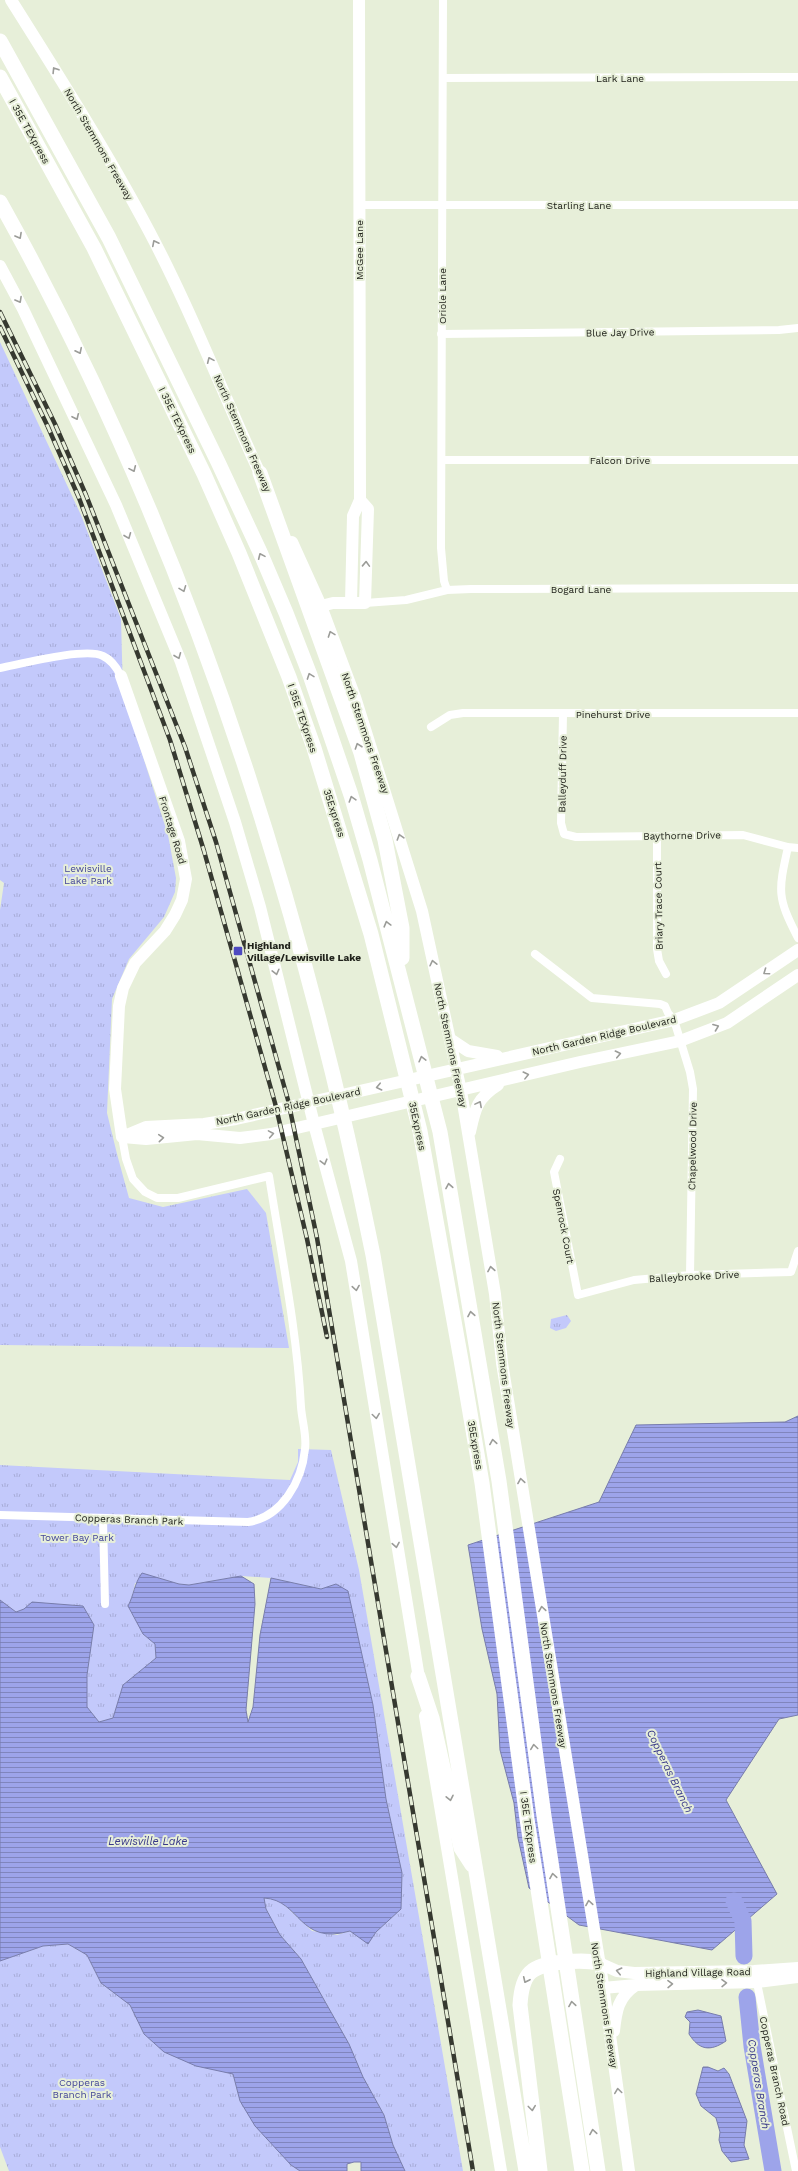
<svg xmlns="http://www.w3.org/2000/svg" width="798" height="2171" font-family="'Work Sans',sans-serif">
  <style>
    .park { fill: url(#park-tufts) }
    .water { fill: url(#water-rules); stroke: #787dac }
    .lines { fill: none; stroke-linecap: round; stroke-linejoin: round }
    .river { stroke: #9da4ea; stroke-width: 17 }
    .street { stroke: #fff; stroke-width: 8 }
    .secondary { stroke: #fff; stroke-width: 12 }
    .highway { stroke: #fff; stroke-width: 15 }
    .rail-casing { stroke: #363930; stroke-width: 4.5 }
    .rail { stroke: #e7efd9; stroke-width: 3; stroke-dasharray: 9; stroke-linecap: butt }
    .oneway { stroke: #9b9c98 }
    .poi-dot { fill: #4e4ac1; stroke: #e7efd9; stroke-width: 1.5 }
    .labels { text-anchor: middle; stroke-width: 4; stroke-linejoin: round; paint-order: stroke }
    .street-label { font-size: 10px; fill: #20221b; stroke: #e7efd9 }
    .park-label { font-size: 10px; fill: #444698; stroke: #e7efd9 }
    .poi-label { font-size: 10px; font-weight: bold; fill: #20221b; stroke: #e7efd9; text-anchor: start }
    .water-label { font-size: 11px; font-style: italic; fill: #383888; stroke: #e7efd9 }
  </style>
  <defs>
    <pattern id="park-tufts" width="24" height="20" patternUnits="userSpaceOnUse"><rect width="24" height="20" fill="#c3c9fb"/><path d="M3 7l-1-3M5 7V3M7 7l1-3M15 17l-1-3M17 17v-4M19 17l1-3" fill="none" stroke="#a7acd7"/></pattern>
    <pattern id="water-rules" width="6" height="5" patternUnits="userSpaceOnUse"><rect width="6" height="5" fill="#9da4ea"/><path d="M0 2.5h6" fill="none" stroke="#8085bd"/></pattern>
  </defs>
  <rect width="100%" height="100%" fill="#e7efd9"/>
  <path class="park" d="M0,342L81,515L121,619L123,694L168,835L176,878L175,892L164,917L129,959L112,999L107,1113L117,1154L129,1198L163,1207L247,1189L266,1213L289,1348L0,1345V910L4,883L0,880Z
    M567,1315L571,1321L566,1328L556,1331L550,1328L551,1319Z
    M298,1449L331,1450L359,1570L463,2171H405L393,2145L384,2115L363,2077L349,2044L301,1959L280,1935L266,1909L263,1898L279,1900L312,1931L337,1935L350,1931L368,1944L376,1932L401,1909L402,1873L386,1799L373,1705L348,1592L336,1584L321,1589L271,1578L241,1576L189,1585L179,1584L159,1578L135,1583L132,1598L128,1606L143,1634L155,1644L156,1658L123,1685L113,1718L99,1722L87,1707V1675L94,1625L83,1606L32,1603L24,1609L16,1612L0,1600V1465L290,1480L298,1462Z
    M68,1944L87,1955L101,1983L130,2005L144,2034L233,2074L240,2101L291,2165L300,2171H9L0,2147V1961L43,1946Z"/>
  <path class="water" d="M798,1416V1715L779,1719L726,1800L777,1894L712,1950L579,1925L529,1888L518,1838L514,1803L500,1750L497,1694L482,1629L468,1545L599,1502L636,1425L785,1422Z
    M142,1573L179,1584L189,1585L241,1576L254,1584L255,1604L246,1710L248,1722L253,1707L260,1635L271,1578L321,1589L336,1584L348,1591L373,1705L386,1799L402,1873L401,1909L376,1932L368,1944L350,1931C298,1946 301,1900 264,1898L266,1909L280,1935L301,1959L349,2044L363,2077L384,2115L393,2145L405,2171H361V2162H354L347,2164V2171H300L291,2165L255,2126L240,2101L233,2074L196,2066L164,2052L144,2034L130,2005L101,1983L87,1955L68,1944L43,1946L0,1961V1600L16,1612L24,1609L32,1602L83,1606L94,1625L87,1675V1707L99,1722L113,1718L123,1685L156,1658L155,1644L143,1634L128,1606C134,1595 134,1584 142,1573Z
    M698,2010L721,2016L726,2041C710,2052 699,2050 689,2034L690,2022L685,2017L687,2012Z
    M703,2067H708L718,2071L724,2068L729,2074L747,2121L744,2145L749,2159L731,2162L722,2151L719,2140L720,2132L716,2118L701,2106L696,2094Z"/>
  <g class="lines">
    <path class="river" d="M734,1901L743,1921L744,1956
      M747,1997L752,2046L773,2171"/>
    <path class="street" d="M443,0L441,548L444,581L447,590
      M443,78L798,77
      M359,205H798
      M441,334L779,330L798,328
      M442,460H798
      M365,603L406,600L447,590L471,589L798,588
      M0,668C21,664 86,647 103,656C112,660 117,668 121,676
      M563,714L561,823L564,834L576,837L743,835L788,847L798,848
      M431,727L450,715L463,713H798
      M657,836V949L659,961L666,974
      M788,847C778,892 777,897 798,938
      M535,954L592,998L660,1004L665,1006L668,1013L674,1020L690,1072L693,1089L690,1275
      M560,1159L554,1172L578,1295L634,1280L690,1275L791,1272L798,1251
      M0,1515L248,1522C282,1517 302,1481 305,1449C307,1436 302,1421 301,1407C297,1330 281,1253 269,1176L178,1198H157L145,1192L133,1179L126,1159L122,1137
      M103,1518L105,1604
      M756,1978L796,2171"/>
    <path class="secondary" d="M11,0C59,76 107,152 149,231C192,312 224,397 263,480
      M0,266L23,309L116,505L181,662L235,822L260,907L314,1124L351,1261L420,1684
      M292,542L321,606L355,697L422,911L461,1091L495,1294L502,1363L602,1978L629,2171
      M351,603L353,516L360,500L359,0
      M321,606L333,603H365L368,509L360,500
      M121,676L179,841L186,879L182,900L175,915L165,931L135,963L123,988L119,1006L115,1089L122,1137
      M450,1039L468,1051L497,1056
      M470,1132C475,1109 477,1098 498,1085
      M122,1137L146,1127L204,1124L236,1119L674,1020L719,1003L798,950
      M123,1137L146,1139L197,1134L240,1138L271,1134L580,1062L680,1041L727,1023L798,975
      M425,1716L501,2171
      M599,1963L617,1971L634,1973L754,1971L798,1968
      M603,1988L636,1985L757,1982L798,1977
      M614,2031C616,2011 618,1997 636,1985"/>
    <path class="highway" d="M0,41L109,238L218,462L260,552L286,613L310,675L351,795L370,860L440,1132L499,1481L544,1816L598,2171
      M0,77L94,248L204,474L239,553L289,677L314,748L371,934L420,1131L461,1360L482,1483L527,1819L582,2171
      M0,202C183,529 299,888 373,1255L526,2171
      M260,473L361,753L385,840L402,928V958
      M418,1676L432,1718L461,1848L472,1865
      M540,2171L520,2005C522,1972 531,1966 562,1962C575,1961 586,1960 599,1963"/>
    <defs>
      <path id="rail" d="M0,312L55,424L86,495L185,747L216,842L288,1100L317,1238L473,2171
        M0,327L48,427L79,498L170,740L204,851L275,1103L307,1239L327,1337"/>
    </defs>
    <use href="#rail" class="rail-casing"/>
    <use href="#rail" class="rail"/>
  </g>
  <defs><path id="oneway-chevron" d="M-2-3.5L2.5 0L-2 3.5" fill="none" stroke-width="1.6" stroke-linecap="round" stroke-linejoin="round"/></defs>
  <g class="oneway">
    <use href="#oneway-chevron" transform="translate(55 70) rotate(-122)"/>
    <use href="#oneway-chevron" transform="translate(19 236) rotate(61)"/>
    <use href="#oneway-chevron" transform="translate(155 243) rotate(-117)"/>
    <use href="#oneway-chevron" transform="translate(19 300) rotate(61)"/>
    <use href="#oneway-chevron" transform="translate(79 351) rotate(64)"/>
    <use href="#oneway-chevron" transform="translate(210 360) rotate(-114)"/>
    <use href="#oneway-chevron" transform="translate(76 417) rotate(65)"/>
    <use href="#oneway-chevron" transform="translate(133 469) rotate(66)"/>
    <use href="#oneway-chevron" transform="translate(128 536) rotate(68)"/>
    <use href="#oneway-chevron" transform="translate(261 556) rotate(-114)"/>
    <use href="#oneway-chevron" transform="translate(366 564) rotate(-88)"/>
    <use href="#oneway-chevron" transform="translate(183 589) rotate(69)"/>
    <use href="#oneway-chevron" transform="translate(331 634) rotate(-110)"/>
    <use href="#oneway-chevron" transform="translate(178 656) rotate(68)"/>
    <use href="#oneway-chevron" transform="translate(310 676) rotate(-110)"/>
    <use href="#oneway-chevron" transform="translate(358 746) rotate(-109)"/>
    <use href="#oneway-chevron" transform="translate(352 799) rotate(-107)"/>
    <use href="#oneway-chevron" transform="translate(400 837) rotate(-107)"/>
    <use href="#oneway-chevron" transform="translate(387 924) rotate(-105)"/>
    <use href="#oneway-chevron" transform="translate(433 963) rotate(-103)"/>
    <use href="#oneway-chevron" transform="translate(276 972) rotate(76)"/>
    <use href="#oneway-chevron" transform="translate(766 972) rotate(145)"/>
    <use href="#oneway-chevron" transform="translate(716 1027) rotate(-21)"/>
    <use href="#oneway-chevron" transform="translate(618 1054) rotate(-12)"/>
    <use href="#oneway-chevron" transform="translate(422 1059) rotate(-104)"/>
    <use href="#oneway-chevron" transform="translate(526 1075) rotate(-14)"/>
    <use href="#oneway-chevron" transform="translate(379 1087) rotate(167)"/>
    <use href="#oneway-chevron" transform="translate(479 1104) rotate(-62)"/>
    <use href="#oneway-chevron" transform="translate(271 1134) rotate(-10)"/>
    <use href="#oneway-chevron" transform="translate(161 1138) rotate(-5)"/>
    <use href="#oneway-chevron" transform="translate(324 1162) rotate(75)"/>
    <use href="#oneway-chevron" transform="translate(449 1186) rotate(-100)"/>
    <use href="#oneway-chevron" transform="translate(491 1269) rotate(-100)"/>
    <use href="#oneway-chevron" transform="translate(356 1288) rotate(81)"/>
    <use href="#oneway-chevron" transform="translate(471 1314) rotate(-100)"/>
    <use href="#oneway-chevron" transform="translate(376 1416) rotate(82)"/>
    <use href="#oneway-chevron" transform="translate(493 1442) rotate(-99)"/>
    <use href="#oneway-chevron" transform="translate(521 1481) rotate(-99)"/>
    <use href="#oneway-chevron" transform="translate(396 1545) rotate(80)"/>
    <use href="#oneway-chevron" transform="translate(542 1609) rotate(-99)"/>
    <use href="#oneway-chevron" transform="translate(534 1747) rotate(-98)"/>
    <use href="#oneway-chevron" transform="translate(450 1798) rotate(78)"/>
    <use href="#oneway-chevron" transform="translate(553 1876) rotate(-99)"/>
    <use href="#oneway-chevron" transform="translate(589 1903) rotate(-99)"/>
    <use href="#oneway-chevron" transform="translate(619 1971) rotate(-167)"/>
    <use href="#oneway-chevron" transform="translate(526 1980) rotate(115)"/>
    <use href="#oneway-chevron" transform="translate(724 1983) rotate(-1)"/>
    <use href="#oneway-chevron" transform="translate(670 1984) rotate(-1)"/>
    <use href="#oneway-chevron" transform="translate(572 2004) rotate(-99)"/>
    <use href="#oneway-chevron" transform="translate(618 2091) rotate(-98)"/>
    <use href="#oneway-chevron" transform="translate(532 2108) rotate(83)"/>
    <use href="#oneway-chevron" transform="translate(593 2132) rotate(-99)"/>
  </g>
  <rect class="poi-dot" x="233" y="946" width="10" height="10" rx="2"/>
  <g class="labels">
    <g class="street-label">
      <text x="620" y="82">Lark Lane</text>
      <text transform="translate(30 131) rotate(61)" y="4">I 35E TEXpress</text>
      <text transform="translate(99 144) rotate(60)" y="4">North Stemmons Freeway</text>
      <text x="579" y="209">Starling Lane</text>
      <text transform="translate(359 250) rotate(-90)" y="4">McGee Lane</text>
      <text transform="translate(442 296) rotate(-90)" y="4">Oriole Lane</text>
      <text transform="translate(620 332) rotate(-1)" y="4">Blue Jay Drive</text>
      <text transform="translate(178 420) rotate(64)" y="4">I 35E TEXpress</text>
      <text transform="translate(243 433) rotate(66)" y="4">North Stemmons Freeway</text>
      <text x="620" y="464">Falcon Drive</text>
      <text x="581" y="593">Bogard Lane</text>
      <text x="613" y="718">Pinehurst Drive</text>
      <text transform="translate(303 718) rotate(71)" y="4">I 35E TEXpress</text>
      <text transform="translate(366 733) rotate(71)" y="4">North Stemmons Freeway</text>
      <text transform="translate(562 774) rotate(-89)" y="4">Balleyduff Drive</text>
      <text transform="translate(335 813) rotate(72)" y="4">35Express</text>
      <text transform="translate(173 830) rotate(73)" y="4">Frontage Road</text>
      <text transform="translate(682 835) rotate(-1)" y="4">Baythorne Drive</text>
      <text transform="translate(658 906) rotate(-91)" y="4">Briary Trace Court</text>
      <text transform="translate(604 1035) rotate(-13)" y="4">North Garden Ridge Boulevard</text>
      <text transform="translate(451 1045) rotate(78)" y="4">North Stemmons Freeway</text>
      <text transform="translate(288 1106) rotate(-12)" y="4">North Garden Ridge Boulevard</text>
      <text transform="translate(418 1126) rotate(78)" y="4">35Express</text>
      <text transform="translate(692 1146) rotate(-89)" y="4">Chapelwood Drive</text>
      <text transform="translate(564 1226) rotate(79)" y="4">Spenrock Court</text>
      <text transform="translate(694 1276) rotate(-3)" y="4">Balleybrooke Drive</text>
      <text transform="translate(504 1365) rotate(83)" y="4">North Stemmons Freeway</text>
      <text transform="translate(476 1445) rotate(80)" y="4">35Express</text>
      <text transform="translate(129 1519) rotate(2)" y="4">Copperas Branch Park</text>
      <text transform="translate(554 1685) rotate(81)" y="4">North Stemmons Freeway</text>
      <text transform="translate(529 1827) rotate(82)" y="4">I 35E TEXpress</text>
      <text transform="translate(698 1972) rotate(-1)" y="4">Highland Village Road</text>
      <text transform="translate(605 2005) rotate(81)" y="4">North Stemmons Freeway</text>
      <text transform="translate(775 2071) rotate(78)" y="4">Copperas Branch Road</text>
    </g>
    <g class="park-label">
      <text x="88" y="872">Lewisville<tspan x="88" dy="12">Lake Park</tspan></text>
      <text x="77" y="1541">Tower Bay Park</text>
      <text x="82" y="2086">Copperas<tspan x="82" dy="12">Branch Park</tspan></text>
    </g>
    <g class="poi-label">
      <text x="247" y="949">Highland<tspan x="247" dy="12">Village/Lewisville Lake</tspan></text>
    </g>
    <g class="water-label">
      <text transform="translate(670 1771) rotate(64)" y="4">Copperas Branch</text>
      <text x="148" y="1845">Lewisville Lake</text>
      <text transform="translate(759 2084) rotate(81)" y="4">Copperas Branch</text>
    </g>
  </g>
</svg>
